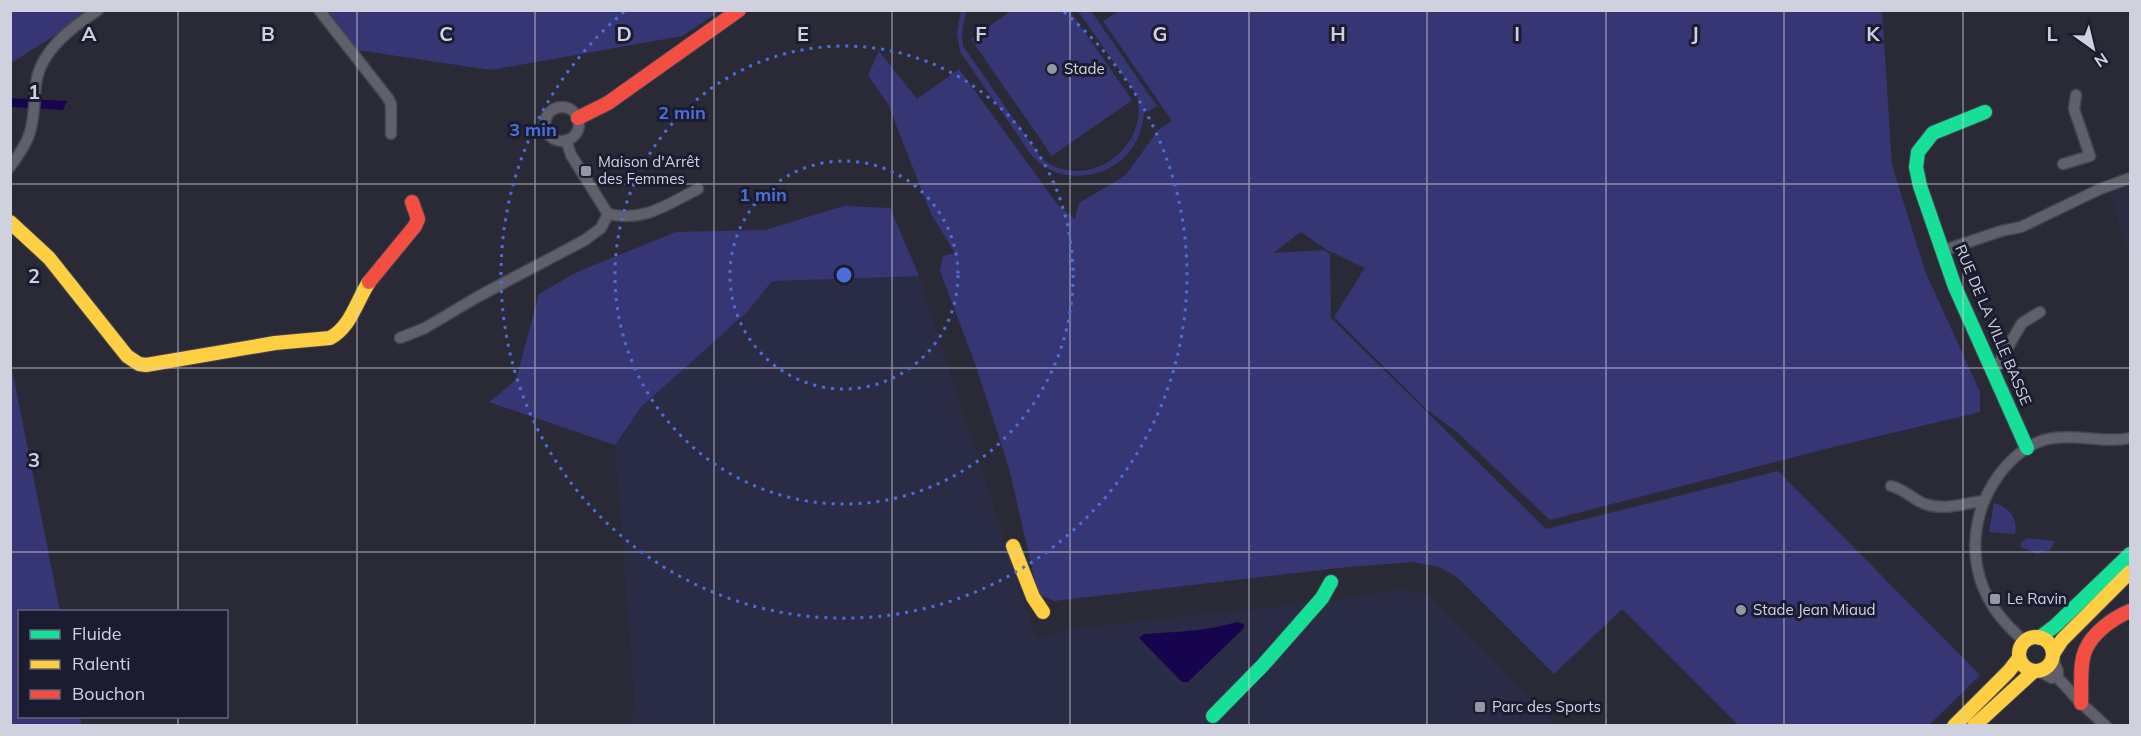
<svg xmlns="http://www.w3.org/2000/svg" width="2141" height="736" font-family="Mulish,sans-serif">
  <style>
    .built { fill: #2a2c45 }
    .green { fill: #373675 }
    .water { fill: #17044e }
    .lines { fill: none; stroke-linecap: round; stroke-linejoin: round }
    .street-casing { stroke: #44454f; stroke-width: 13 }
    .fast-casing { stroke: #44454f; stroke-width: 16 }
    .slow-casing { stroke: #44454f; stroke-width: 16 }
    .jam-casing { stroke: #44454f; stroke-width: 16 }
    .street { stroke: #5f6069; stroke-width: 10 }
    .fast { stroke: #16e098; stroke-width: 14 }
    .slow { stroke: #ffcf43; stroke-width: 14 }
    .jam { stroke: #f24e42; stroke-width: 14 }
    .grid { fill: none; stroke: #d0d1df; stroke-width: 1.5; stroke-opacity: 0.55 }
    .ring { fill: none; stroke: #4a6fda; stroke-width: 3; stroke-dasharray: 3 6 }
    .poi-dot { fill: #9697a4; stroke: #1b1c30; stroke-width: 2 }
    .labels { text-anchor: middle; stroke-width: 6; stroke-linejoin: round; paint-order: stroke }
    .poi-label { font-size: 15px; fill: #d0d1df; stroke: #1b1c30; text-anchor: start }
    .street-label { font-size: 15px; fill: #d0d1df; stroke: #1b1c30 }
    .grid-label { font-size: 20px; text-anchor: middle; font-weight: bold; fill: #d0d1df; stroke: #1b1c30; stroke-width: 6; stroke-linejoin: round; paint-order: stroke }
    .centre { fill: #4a6fda; stroke: #1b1c30; stroke-width: 3 }
    .ring-label { font-size: 18px; text-anchor: middle; font-weight: bold; fill: #4a6fda; stroke: #1b1c30; stroke-width: 6; stroke-linejoin: round; paint-order: stroke }
  </style>
  <rect width="100%" height="100%" fill="#292a36"/>
  <path class="built" d="M2130,180V251L2128,252L2108,188Z
    M908,271L919,276L1036,638L1066,629L1302,604L1404,589L1430,595L1556,725H629L635,709L615,445L641,407L747,312L772,281Z"/>
  <path class="green" d="M11,11H94L11,63Z
    M329,11H720L682,36L491,70L350,49Z
    M961,11H966L962,33L963,46L1042,159C1087,193 1150,149 1137,95L1078,11H1091L1157,106L1148,112L1144,106C1145,129 1134,153 1114,165C1092,179 1062,180 1041,164C1029,155 1021,139 1013,128C995,102 978,77 960,52L957,33Z
    M1011,11H1070L1132,100L1052,156L971,39Z
    M1119,11H1882L1892,165L1925,271L1980,392V412L1829,448L1550,520L1458,433L1426,409L1334,317L1365,268L1327,250L1301,232L1273,253L1323,250L1330,254L1331,318L1546,529L1778,471L1980,675L1929,725H1738L1622,609L1554,674L1457,577L1439,567L1412,562L1348,567L1054,601L1038,594L1009,468L976,366L940,271L943,256L955,253L931,214L888,104L868,75L879,51L917,99L959,69L1057,204L1075,219L1079,203L1126,175L1158,130L1172,121L1103,21Z
    M844,206L890,208L919,276L772,281L747,312L641,407L615,445L489,402L516,380L539,294L577,272L676,232L765,230Z
    M10,359L60,611L20,612V716L80,717L82,725H11Z
    M1994,503C2009,507 2018,518 2015,534L1989,532Z
    M2027,538L2055,541L2050,550L2037,554L2021,547V543Z"/>
  <path class="water" d="M10,98L67,101L63,110L11,107Z
    M1237,622L1244,624V628L1188,682H1182L1139,638L1144,634C1175,632 1207,631 1237,622Z"/>
  <g class="lines">
    <defs>
      <path id="street" d="M319,10L388,98L391,104V134
        M545 124a17 17 0 1 1 34 0a17 17 0 1 1-34 0Z
        M566,140L571,155L608,214
        M2063,164L2090,156L2074,109L2076,95
        M10,167C17,157 25,147 29,135C35,119 34,100 36,84C40,51 72,27 98,10
        M608,214C645,222 666,205 698,189
        M1942,251L2001,231L2021,227L2100,189L2130,178
        M400,338L425,328L479,296L585,240L601,228L608,214
        M1994,371L2022,323L2040,312
        M1891,486C1906,490 1912,499 1925,504C1945,511 1963,503 1983,501
        M2025,642C2014,632 2002,621 1994,608C1967,567 1970,516 1998,476C2009,461 2026,445 2044,440C2071,432 2105,444 2130,438
        M2053,658L2058,672L2057,677L2081,703L2106,726
        M2039,671L2052,678L2057,677"/>
      <path id="fast" d="M1985,112L1933,133L1918,152L1916,167L1920,186L1955,287L2027,448
        M2039,638L2055,626L2130,554
        M1213,716L1263,665L1322,598L1331,582"/>
      <path id="slow" d="M10,222L49,258L127,356L139,364L146,365L275,343L330,338C351,327 357,300 369,282
        M1013,546L1033,597L1043,612
        M2019 654a17 17 0 1 1 34 0a17 17 0 1 1-34 0Z
        M2053,654L2062,640L2130,572
        M1954,726L2009,671L2019,658
        M1974,726L2034,671"/>
      <path id="jam" d="M578,118L608,103L739,10
        M369,282L415,226L418,219L412,202
        M2081,703C2082,687 2079,666 2085,651C2092,633 2113,618 2130,611"/>
    </defs>
    <use href="#street" class="street-casing"/>
    <use href="#fast" class="fast-casing"/>
    <use href="#slow" class="slow-casing"/>
    <use href="#jam" class="jam-casing"/>
    <use href="#street" class="street"/>
    <use href="#fast" class="fast"/>
    <use href="#slow" class="slow"/>
    <use href="#jam" class="jam"/>
  </g>
  <path class="grid" d="M178,10V612M357,10V726M535,10V726M714,10V726M892,10V726M1070,10V726M1249,10V726M1427,10V726M1606,10V726M1784,10V726M1963,10V726M10,184H2130M10,368H2130M10,552H2130M178,716V726"/>
  <g class="ring">
    <circle cx="844" cy="275" r="114"/>
    <circle cx="844" cy="275" r="229"/>
    <path d="M1064 12A343 343 0 1 1 624 12"/>
  </g>
  <g class="poi-dot">
    <circle cx="1052" cy="69" r="6"/>
    <rect x="580" y="165" width="12" height="12" rx="3"/>
    <rect x="1989" y="593" width="12" height="12" rx="3"/>
    <circle cx="1741" cy="610" r="6"/>
    <rect x="1474" y="701" width="12" height="12" rx="3"/>
  </g>
  <g class="labels">
    <g class="poi-label">
      <text x="1064" y="74">Stade</text>
      <text x="598" y="167">Maison d'Arrêt<tspan x="598" dy="17">des Femmes</tspan></text>
      <text x="2007" y="604">Le Ravin</text>
      <text x="1753" y="615">Stade Jean Miaud</text>
      <text x="1492" y="712">Parc des Sports</text>
    </g>
    <g class="street-label">
      <text transform="translate(1993 325) rotate(67)" y="5">RUE DE LA VILLE BASSE</text>
    </g>
  </g>
  <g class="grid-label">
    <text x="89" y="41">A</text>
    <text x="268" y="41">B</text>
    <text x="446" y="41">C</text>
    <text x="624" y="41">D</text>
    <text x="803" y="41">E</text>
    <text x="981" y="41">F</text>
    <text x="1160" y="41">G</text>
    <text x="1338" y="41">H</text>
    <text x="1517" y="41">I</text>
    <text x="1695" y="41">J</text>
    <text x="1873" y="41">K</text>
    <text x="2052" y="41">L</text>
    <text x="34" y="99">1</text>
    <text x="34" y="283">2</text>
    <text x="34" y="467">3</text>
  </g>
  <circle cx="844" cy="275" r="9" class="centre"/>
  <g class="ring-label">
    <text x="682" y="119">2 min</text>
    <text x="533" y="136">3 min</text>
    <text x="763" y="201">1 min</text>
  </g>
  <rect width="2141" height="736" fill="none" stroke="#d0d1df" stroke-width="24"/>
  <rect x="18" y="610" width="210" height="108" fill="#1b1c30" stroke="#636476" stroke-width="1.5"/>
  <rect x="30" y="630" width="30" height="9" fill="#16e098" stroke="#636476" stroke-width="1.5"/>
  <text x="72" y="640" font-size="18" fill="#d0d1df">Fluide</text>
  <rect x="30" y="660" width="30" height="9" fill="#ffcf43" stroke="#636476" stroke-width="1.5"/>
  <text x="72" y="670" font-size="18" fill="#d0d1df">Ralenti</text>
  <rect x="30" y="690" width="30" height="9" fill="#f24e42" stroke="#636476" stroke-width="1.5"/>
  <text x="72" y="700" font-size="18" fill="#d0d1df">Bouchon</text>
  <g transform="translate(2093 48) rotate(146)" stroke="#1b1c30" stroke-width="4.5" paint-order="stroke">
  <path d="M0-4.5L10 22L0 15L-10 22Z" fill="#d0d1df"/>
  <text y="-9" font-size="16" font-weight="bold" text-anchor="middle" fill="#d0d1df">N</text>
  </g>
</svg>
